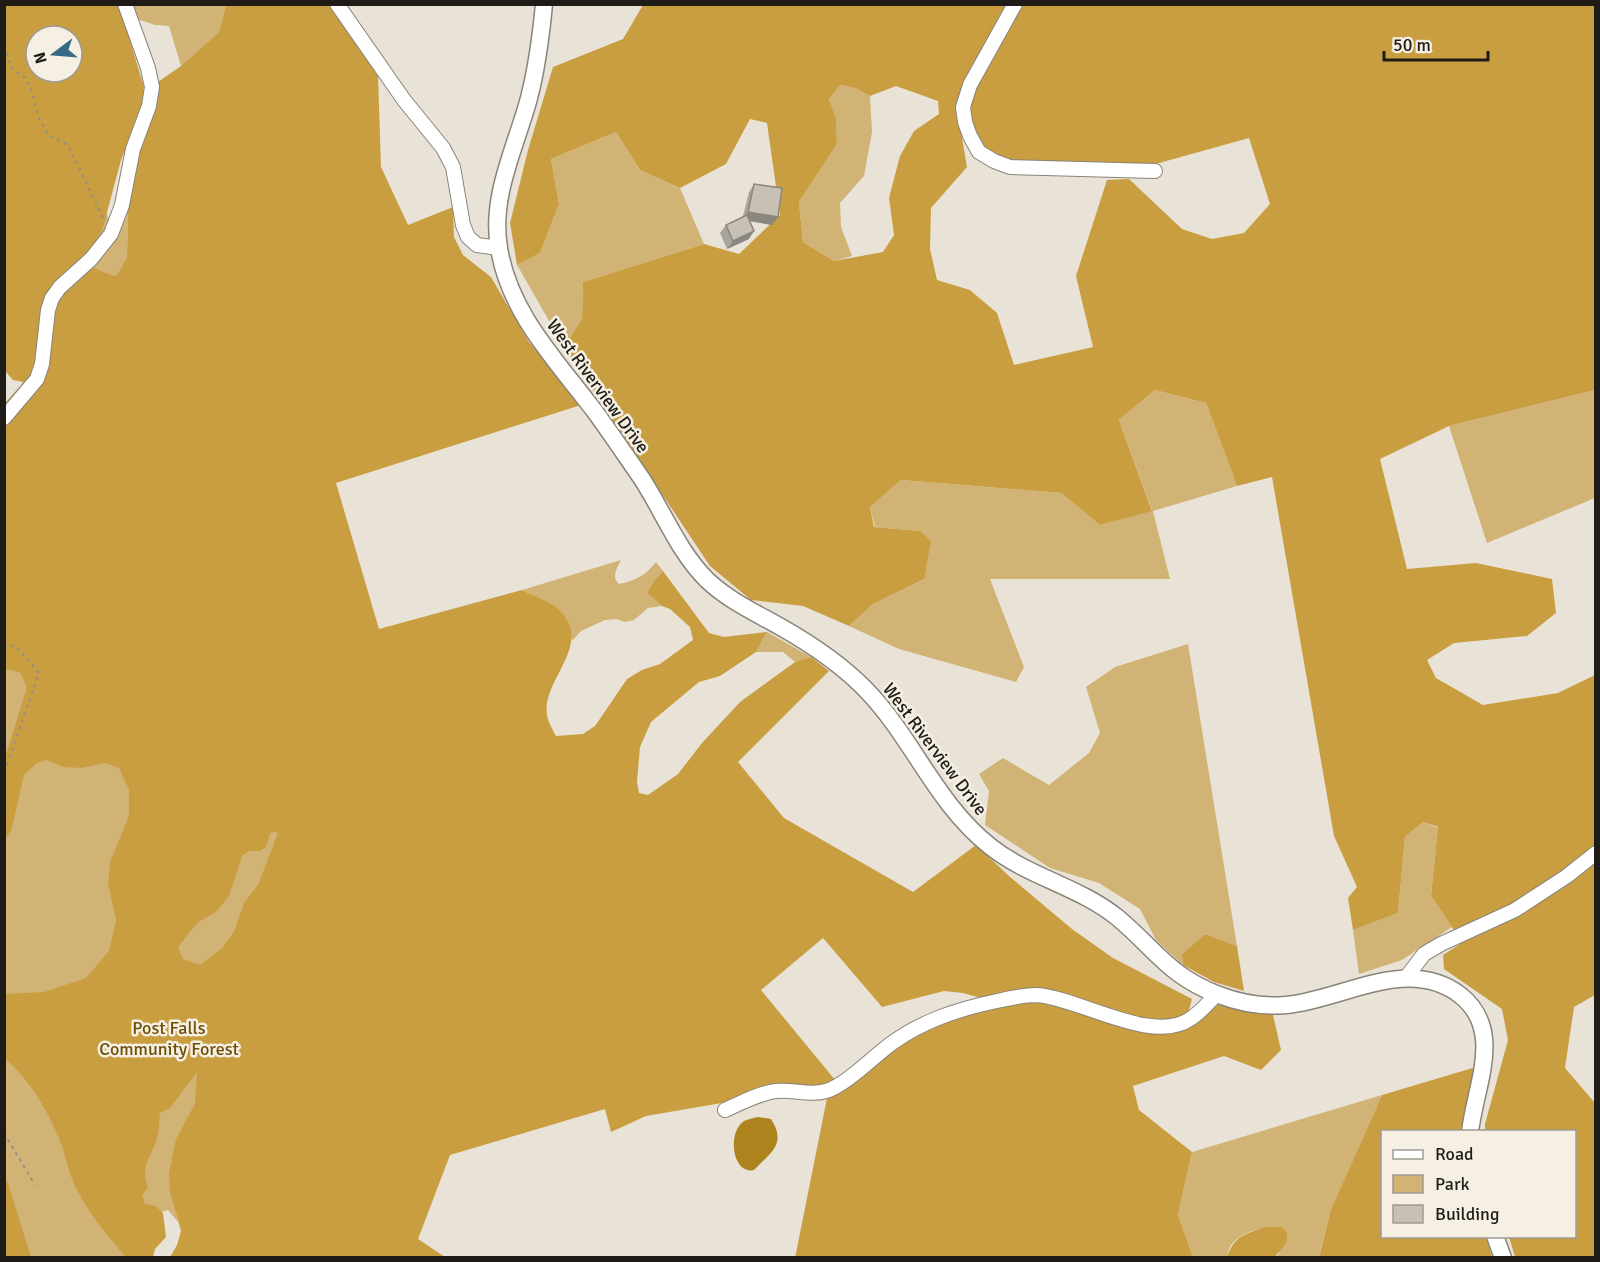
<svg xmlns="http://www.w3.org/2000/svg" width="1600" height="1262" font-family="Signika,sans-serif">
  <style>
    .green { fill: #d2b376 }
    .forest { fill: #c99e41; fill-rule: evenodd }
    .water { fill: #ad831e }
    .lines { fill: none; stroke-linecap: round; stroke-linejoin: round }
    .minor-casing { stroke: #898378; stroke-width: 16 }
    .tertiary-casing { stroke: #898378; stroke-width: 19 }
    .path { stroke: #938e86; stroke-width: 2; stroke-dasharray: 3 4.5; stroke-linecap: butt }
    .minor { stroke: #fff; stroke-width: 14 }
    .tertiary { stroke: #fff; stroke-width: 16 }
    .wall { fill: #aaa59c }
    .shaded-wall { fill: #8b867f }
    .building { fill: #c6c0b5; stroke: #8b867f; stroke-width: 1.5 }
    .labels { text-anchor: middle; stroke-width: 5; stroke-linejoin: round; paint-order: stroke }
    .street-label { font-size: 18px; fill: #1f1c18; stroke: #f6f0e4 }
    .park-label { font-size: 18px; fill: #6d5005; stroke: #f6f0e4 }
  </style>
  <rect width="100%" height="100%" fill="#e9e3d7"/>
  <path class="green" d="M48,4L36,36V72H67L113,235L128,209L127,258L372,1152L175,1208L178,1222L168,1210L102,1228L125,1257H31L28,1249L5,1255L4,404L22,384L31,362L4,5Z
    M130,5H226L219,32L181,66L169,26L155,25L137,19Z
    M840,85L855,88L870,96L872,132L864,176L840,203L841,227L852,256L834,261L803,242L799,202L837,144L836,118L829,99Z
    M616,132L640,170L680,188L704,244L583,282L582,319L564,347L517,265L540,253L559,204L551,159Z
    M1155,390L1206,403L1237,486L1153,511L1170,579H990L1024,667L1016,682L899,649L849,626L873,604L924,579L920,531L875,527L870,507L901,480L1061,493L1100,525L1152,510L1119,420Z
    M1595,390V498L1487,543L1449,426Z
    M621,560C617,568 611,577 619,584C635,581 646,575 656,562L663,571L654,581L647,593L662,606L648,608L634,620L625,622L616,619L605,620L581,631L572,641C569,609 547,603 522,590Z
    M767,632L811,657L795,662L783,652H756Z
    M1188,644L1237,946L1205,934L1182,954L1183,965L1156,940L1140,909L1099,883L1050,868L985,825L989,791L979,774L1003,758L1049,785L1089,753L1100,733L1086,687L1115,667Z
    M1423,822L1438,828L1431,896L1452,927L1402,960L1359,974L1353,930L1398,913L1405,837Z
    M1382,1095L1331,1209L1319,1257H1275L1279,1254L1282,1227C1266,1227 1242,1230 1232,1244C1229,1247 1228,1253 1227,1257H1193L1178,1215L1192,1152Z"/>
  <path class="forest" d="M5,5H119L144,87L142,109L121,160L102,231L88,253L52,289L42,305L35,364L28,383L13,380L5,371ZM36,36H72V72H36Z
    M226,5H328L331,7L378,75L381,167L408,225L453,207L454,237L463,255L491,277L529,342L581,405L336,483L379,629L522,590C533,596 550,601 559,610C595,644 541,680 547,715C548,722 553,730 556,736L583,734L595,726L627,679L642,670L660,664L693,640L690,627L670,609L662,606L647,593L654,581L663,571L709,633L724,637L767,632L756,652L720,676L699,682L651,722L640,747L637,782L639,793L648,795L678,774L702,743L740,702L795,662L811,657L829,671L738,762L784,818L913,892L976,845L1009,876L1072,929L1113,958L1192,999L1188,1014L1171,1021H1149L1054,992L981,998L963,993L944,991L882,1007L823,938L761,990L836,1081L821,1086L646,1116L611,1132L605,1109L450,1155L418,1239L445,1257H170L177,1245L181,1231L170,1192L169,1173L176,1139L195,1104L197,1072L170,1108L160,1113C159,1122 159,1133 156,1142C148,1163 141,1165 148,1188L142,1195L145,1204L156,1206L163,1213L166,1237L155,1249L153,1257H125C106,1233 85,1210 73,1181C68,1170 66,1157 62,1146C48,1110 32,1083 4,1057L5,994L44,992L86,978L109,951L116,920L108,883L110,862L129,816V790L119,768L105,763L81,768L64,767L46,760L37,763L24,775L12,828L5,840V758L27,687L20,672L5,669V427L31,397L43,374L54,310L62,292L89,266L113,276L117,275L127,258L128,209L138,149L155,84L181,66L219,32ZM274,832L278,833L258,885L244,903L234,932L222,948L200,965L183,959L178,947L197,923L216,912L229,896L242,856L249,851H260L266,847L270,833Z
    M643,5H1009L957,109L967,167L931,208L930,249L937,280L970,290L997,313L1014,365L1093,347L1076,276L1107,180L1129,179L1182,229L1212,239L1244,233L1270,204L1249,138L1152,165L1009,163L982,146L974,131L970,106L974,87L1023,5H1595V390L1449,426L1380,459L1407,569L1476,563L1552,579L1556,613L1527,636L1454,643L1427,660L1436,678L1483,705L1558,693L1595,675V995L1574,1007L1565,1068L1595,1103V1257H1515L1509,1237L1574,1236V1132L1485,1131V1124L1508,1040L1502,1009L1444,969L1443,955L1460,944L1452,927L1431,896L1438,827L1423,822L1405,837L1398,913L1353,930L1348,898L1357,887L1334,836L1272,477L1237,486L1206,403L1155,390L1119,420L1152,511L1100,525L1061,493L901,480L870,507L874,527L920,531L931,541L924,579L873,604L849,626L803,606L751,600L710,566L564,347L582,319L583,282L704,244L739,254L780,215L767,123L750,119L726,164L680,188L640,170L616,132L551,159L559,204L540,253L517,265L510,223L528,150L553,67L623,39ZM840,85L855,88L870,96L896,86L938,101L939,114L914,131L900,156L889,198L894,235L883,252L834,261L803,242L799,202L837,144L836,118L829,99Z
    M1205,934L1237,946L1244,991L1214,982L1183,965L1182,954Z
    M1022,1002H1050L1189,1026L1218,1005L1273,1015L1281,1050L1261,1070L1224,1056L1133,1086L1139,1110L1192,1152L1178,1215L1193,1257L795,1258L827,1098L839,1092L900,1044L936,1023Z
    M1476,1067L1461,1131L1382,1132V1236L1486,1237L1492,1257L1319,1258L1331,1209L1382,1095Z
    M4,1177L8,1183L31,1257H5Z
    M1265,1227H1282L1287,1233V1242L1275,1257H1227C1235,1235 1244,1235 1265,1227Z"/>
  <path class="water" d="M758,1117L771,1119C787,1144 771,1152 754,1170C732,1175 727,1132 744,1121C748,1119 754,1118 758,1117Z"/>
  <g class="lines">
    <defs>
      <path id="minor" d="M337,4L404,100L443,148L453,167L463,225L468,237L477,245L499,248
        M1015,4L970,85L963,107L965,122L970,136L979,152L994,161L1010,167L1155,171
        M4,418L37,379L42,364L48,310L52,298L60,287L91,259L111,234L122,205L133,149L149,106L152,87L148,68L125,4
        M1405,979L1424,954L1441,944L1515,910L1567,876L1596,853
        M725,1110C741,1103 759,1093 776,1091C793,1089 810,1096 826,1091C846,1085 874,1056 892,1043C924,1020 959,1009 997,1001C1010,998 1024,995 1037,995C1079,998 1152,1045 1190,1019C1200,1013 1208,1003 1217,994"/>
      <path id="tertiary" d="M544,4C541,36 537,67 529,98C516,147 490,196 499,248C509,312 555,359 593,409C610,432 626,456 642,479C664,513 678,551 707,580C728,600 754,612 779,626C811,644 844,666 869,693C914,741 937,805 991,847C1029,877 1080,887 1118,918C1155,949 1170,977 1219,995C1240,1003 1264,1007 1286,1005C1342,1000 1407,955 1460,995C1505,1030 1475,1086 1470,1132
        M1495,1236L1503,1258"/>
    </defs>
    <use href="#minor" class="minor-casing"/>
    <use href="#tertiary" class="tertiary-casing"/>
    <path class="path" d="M4,46L12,69L26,78L32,92L39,118L49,136L68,145L103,218
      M4,648L15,645L39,673L4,773
      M4,1133L35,1185"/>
    <use href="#minor" class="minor"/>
    <use href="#tertiary" class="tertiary"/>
  </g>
  <path class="wall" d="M754,184L772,225L750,221L749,239L727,249L720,233L726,225L743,216L749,192Z"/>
  <path class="shaded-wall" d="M748,212L778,217L772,225L743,220Z
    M754,231L749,239L727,249L733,241Z"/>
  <path class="building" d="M754,184L782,188L778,217L748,212Z
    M747,215L754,231L733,241L726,225Z"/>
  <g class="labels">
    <g class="street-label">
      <text transform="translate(598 386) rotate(54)" y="6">West Riverview Drive</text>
      <text transform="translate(935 749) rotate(53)" y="6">West Riverview Drive</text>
    </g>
    <g class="park-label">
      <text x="169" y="1034">Post Falls<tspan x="169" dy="21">Community Forest</tspan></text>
    </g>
  </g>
  <rect width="1600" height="1262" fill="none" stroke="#1f1c18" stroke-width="12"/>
  <rect x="1381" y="1130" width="195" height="108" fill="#f6f0e4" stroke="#a09b92" stroke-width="1.5"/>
  <rect x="1393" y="1150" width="30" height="9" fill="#ffffff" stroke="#a09b92" stroke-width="1.5"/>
  <text x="1435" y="1160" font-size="18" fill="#1f1c18">Road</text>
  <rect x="1393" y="1175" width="30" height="18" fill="#d2b376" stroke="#a09b92" stroke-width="1.5"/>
  <text x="1435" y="1190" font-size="18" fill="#1f1c18">Park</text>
  <rect x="1393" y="1205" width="30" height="18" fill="#c6c0b5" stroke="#a09b92" stroke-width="1.5"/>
  <text x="1435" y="1220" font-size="18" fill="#1f1c18">Building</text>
  <g transform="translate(54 54) rotate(254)"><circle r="28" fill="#f6f0e4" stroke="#a09b92" stroke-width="1.5"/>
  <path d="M0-4.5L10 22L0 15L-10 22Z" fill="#356a86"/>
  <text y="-9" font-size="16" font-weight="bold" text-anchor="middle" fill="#1f1c18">N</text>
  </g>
  <path d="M1384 51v9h104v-9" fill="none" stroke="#1f1c18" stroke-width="3"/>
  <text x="1393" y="51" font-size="18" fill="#1f1c18" stroke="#f6f0e4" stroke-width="4.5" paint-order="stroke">50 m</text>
</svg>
